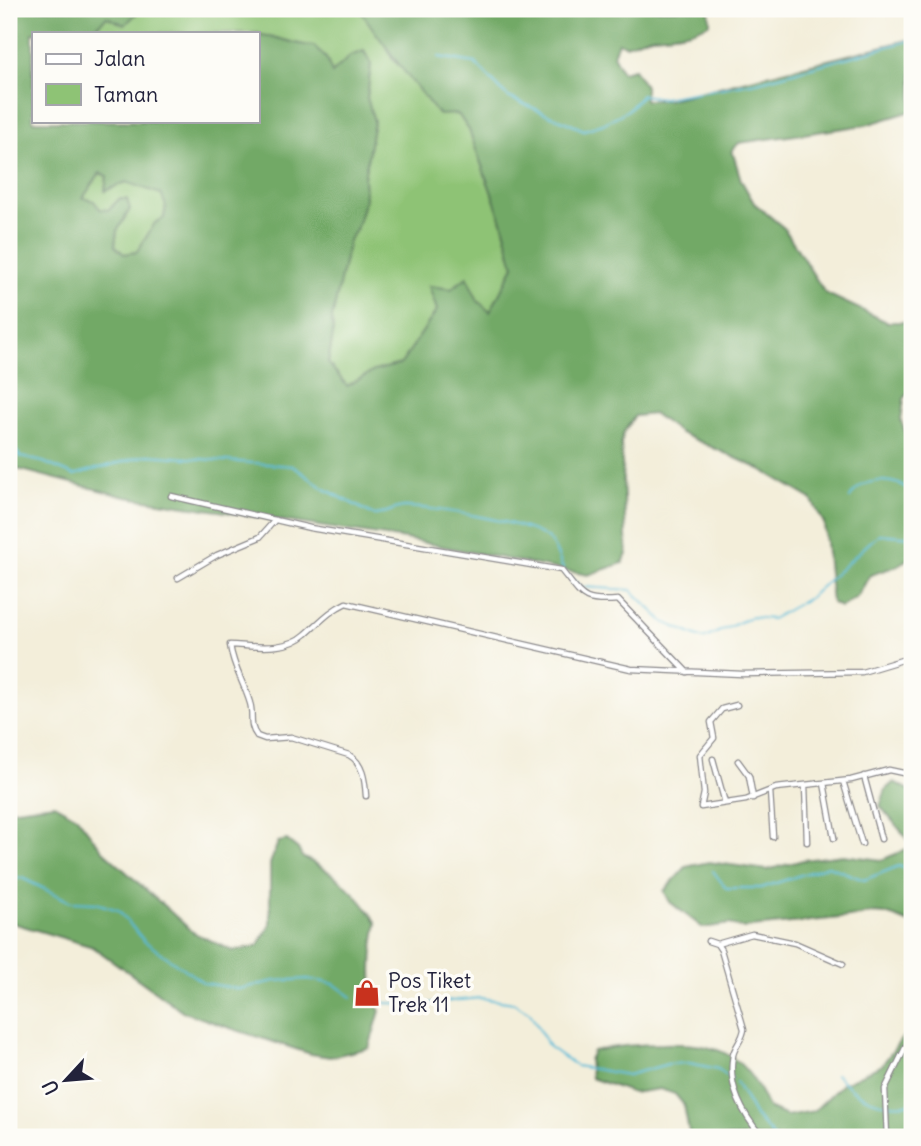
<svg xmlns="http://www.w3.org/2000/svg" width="921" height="1146" font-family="Delius,sans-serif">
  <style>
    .green { fill: #8ec375; stroke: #587258; stroke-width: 2 }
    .forest { fill: #72a966; stroke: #4a6650; stroke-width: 2; fill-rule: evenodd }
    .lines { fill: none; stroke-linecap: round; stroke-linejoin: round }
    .stream { stroke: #5abbd8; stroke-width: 2 }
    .minor-casing { stroke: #8a888a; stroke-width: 7 }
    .minor { stroke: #fff; stroke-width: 4.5 }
    .labels { text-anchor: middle; stroke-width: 7; stroke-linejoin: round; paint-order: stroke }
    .poi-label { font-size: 21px; fill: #22223b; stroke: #fdfcf7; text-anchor: start }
  </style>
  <rect width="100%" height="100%" fill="#fdfcf7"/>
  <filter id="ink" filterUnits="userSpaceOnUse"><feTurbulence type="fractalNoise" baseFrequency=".0143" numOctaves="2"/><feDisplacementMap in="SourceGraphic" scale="14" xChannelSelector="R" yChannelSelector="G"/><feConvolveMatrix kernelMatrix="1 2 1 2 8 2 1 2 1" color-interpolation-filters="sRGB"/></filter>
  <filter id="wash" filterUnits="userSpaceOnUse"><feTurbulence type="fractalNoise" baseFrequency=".00686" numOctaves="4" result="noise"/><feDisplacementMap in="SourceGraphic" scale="28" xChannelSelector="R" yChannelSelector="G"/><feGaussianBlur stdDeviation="1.57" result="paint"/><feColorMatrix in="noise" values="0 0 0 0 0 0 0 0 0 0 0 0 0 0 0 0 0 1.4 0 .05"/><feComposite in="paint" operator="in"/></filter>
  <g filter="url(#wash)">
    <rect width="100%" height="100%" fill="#f3eeda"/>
    <path class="green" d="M141,9H359L379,33L394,61L458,114L469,130L503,224L514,266L490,313L478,301L466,278L451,289L429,286L437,310L401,364L374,371L347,386L328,363L333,335L332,318L349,240L356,230L365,199L364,178L374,121L367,98L371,64L364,51L350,56L332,74L326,58L314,46L292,45L257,33H88L107,17L139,12Z
      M99,173L107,176L105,191L126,182L162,194L166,205L164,218L155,223L137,252L124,254L115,246L117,231L130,209L119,199L109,210L100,209L94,201L83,198Z"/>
    <path class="forest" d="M9,9H141L125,25L107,17L88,33H33V121H257V35C277,35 292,45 314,46L326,58L332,73L350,56L364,51L371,64L367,98L374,121L364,178L365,199L356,230L349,240L332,318L333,335L328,363L347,386L374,371L401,364L437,310L429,286L451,289L467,277L478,301L490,312L514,266L503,224L469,130L458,114L439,115C410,81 385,46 359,9H709L710,23C692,34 673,34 653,36C644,37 635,43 625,45L618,42L613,55L622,72L634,69L645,86V100H667L912,39V111L866,125L739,143L732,150L741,180L754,203L784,228L825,293L887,322H912V386L904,399L901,421L906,435L912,440V556L897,566L870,575L857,597L841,607L832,603L824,523L811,499L760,469L680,433L654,414L635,416L624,432L621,443L627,554L623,563L588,575L405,539L126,497L18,469L9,471ZM100,173L107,176L105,191L126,182L161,194L166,206L164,218L155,223L137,252L124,254L115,246L117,231L130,209L127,199H119L109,210L100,209L94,201L83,198Z
      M894,782L912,791V924C892,916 881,909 859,916L742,928L730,924L703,928L670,902L664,891L686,867L709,862L767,870L803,860L843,855L882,860L911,847L906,837L880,806L886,789Z
      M54,804L77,817L103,851L194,933L233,951L258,946L270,925V864L278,842L287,840L298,849L302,857C337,873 356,892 377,923C372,945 368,993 380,1011L369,1048L330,1057L311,1054L230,1028L184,1012L93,947L9,922V810Z
      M912,1025V1137H690L684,1105L675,1094L660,1089L633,1093L591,1078L589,1060L593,1051C616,1046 639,1044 663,1044C719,1042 746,1054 768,1108L786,1116L814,1111L842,1084L882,1065Z"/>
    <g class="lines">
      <path class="stream" d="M439,57L475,63L508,97L584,130L603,124L628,110L642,95L663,98L757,82L912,40
        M9,443L21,457L43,462L74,475L148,455L293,466L323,488L374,515C385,515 394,507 405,507C432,507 531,522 549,540C556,547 559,560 563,569
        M850,498C862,476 894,477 912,492
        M571,579L582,587L631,590L664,622L703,639L751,617L772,619L809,598L879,534L912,537
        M713,871L726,888H761L828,866L864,880L899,866L912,872
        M9,879L22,878L71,902L96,903L118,910L144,941L204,983L239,989L275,981L308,979L334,984L352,997
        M385,1003L423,1004L480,998L514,1003L530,1013L549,1047L576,1066L628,1075L668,1064L689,1063L718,1069L732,1079
        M836,1074C855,1097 882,1109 912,1103
        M736,1082L755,1116L774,1137
        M845,1137C866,1129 890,1137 912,1130"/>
    </g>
  </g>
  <g filter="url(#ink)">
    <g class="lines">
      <defs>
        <path id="minor" d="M527,9L528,11
          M171,496L310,528L561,570C583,597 581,603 618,600L687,672
          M178,578L217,555L260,537L275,520
          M737,705L722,709L711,722L714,738L700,755L704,793L701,807L746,800L776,788L851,780L889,770L903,773L912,770
          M713,759L725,803
          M738,761L749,776L753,798
          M864,776L881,839
          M843,781L862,844
          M824,783L834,838
          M805,785L807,842
          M770,791L773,837
          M366,796C365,780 363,763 349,755L291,737L265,739L257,736C248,725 254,715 250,703C244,683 233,667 230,645C255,646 286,652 306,634C320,622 329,611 346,603L631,669L742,674L862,672L912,657
          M708,941L717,944L721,950L744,1029C743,1039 735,1046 733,1055C727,1087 743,1114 762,1137
          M717,944L752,934L795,943L843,964
          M887,1137L885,1089L912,1034"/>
      </defs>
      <use href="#minor" class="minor-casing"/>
      <use href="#minor" class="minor"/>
    </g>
  </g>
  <defs>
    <symbol id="shop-bare" viewBox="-9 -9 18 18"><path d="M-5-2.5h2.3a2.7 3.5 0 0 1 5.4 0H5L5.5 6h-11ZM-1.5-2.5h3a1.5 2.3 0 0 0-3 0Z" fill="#c8321e" stroke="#fdfcf7" stroke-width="2.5" paint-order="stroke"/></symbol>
  </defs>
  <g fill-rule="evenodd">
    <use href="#shop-bare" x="348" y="974" width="38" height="38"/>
  </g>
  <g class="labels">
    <g class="poi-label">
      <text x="388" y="988">Pos Tiket<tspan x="388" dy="24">Trek 11</tspan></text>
    </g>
  </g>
  <rect width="921" height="1146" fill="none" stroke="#fdfcf7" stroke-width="35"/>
  <rect x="32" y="32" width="228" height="91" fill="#fdfcf7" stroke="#a5a5ac" stroke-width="2"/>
  <rect x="46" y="54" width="35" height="10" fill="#ffffff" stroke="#a5a5ac" stroke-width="2"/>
  <text x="94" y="66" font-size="21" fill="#22223b">Jalan</text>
  <rect x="46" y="84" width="35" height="21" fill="#8ec375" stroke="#a5a5ac" stroke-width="2"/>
  <text x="94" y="102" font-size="21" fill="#22223b">Taman</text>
  <g transform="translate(66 1080) rotate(244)" stroke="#fdfcf7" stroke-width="5" paint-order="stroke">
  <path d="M0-5L12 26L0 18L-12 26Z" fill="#22223b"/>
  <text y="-10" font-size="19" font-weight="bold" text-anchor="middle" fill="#22223b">U</text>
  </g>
</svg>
